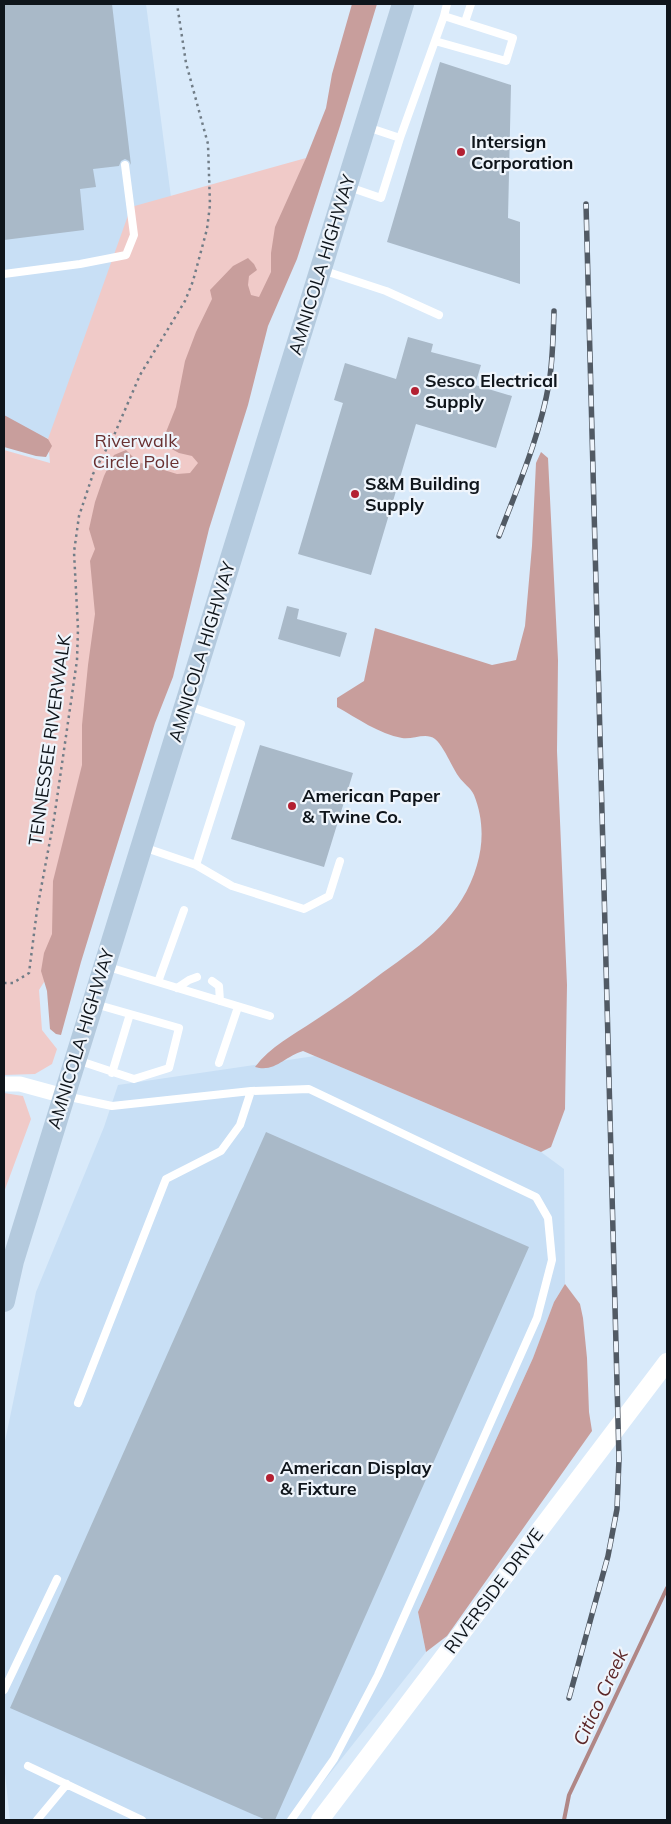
<svg xmlns="http://www.w3.org/2000/svg" width="671" height="1824" font-family="Mulish,sans-serif">
  <style>
    .built { fill: #c8dff5 }
    .green { fill: #f0cac8 }
    .forest { fill: #c89e9c }
    .lines { fill: none; stroke-linecap: round; stroke-linejoin: round }
    .stream { stroke: #b08786; stroke-width: 4 }
    .building { fill: #a9b9c8 }
    .path { stroke: #717d87; stroke-width: 2.5; stroke-dasharray: 2.5 4; stroke-linecap: butt }
    .service { stroke: #fff; stroke-width: 8 }
    .minor { stroke: #fff; stroke-width: 15 }
    .tertiary { stroke: #fff; stroke-width: 18 }
    .primary { stroke: #b4cade; stroke-width: 22 }
    .rail-casing { stroke: #515a64; stroke-width: 5.5 }
    .rail { stroke: #eff5fc; stroke-width: 4; stroke-dasharray: 11; stroke-linecap: butt }
    .poi-dot { fill: #b32032; stroke: #eff5fc; stroke-width: 2 }
    .labels { text-anchor: middle; stroke-width: 4.5; stroke-linejoin: round; paint-order: stroke }
    .poi-label { font-size: 18px; font-weight: bold; fill: #0f151b; stroke: #eff5fc; text-anchor: start }
    .street-label { font-size: 18px; fill: #0f151b; stroke: #eff5fc }
    .park-label { font-size: 18px; fill: #683031; stroke: #eff5fc }
    .water-label { font-size: 19px; font-style: italic; fill: #5c2627; stroke: #eff5fc }
  </style>
  <rect width="100%" height="100%" fill="#d9eafa"/>
  <path class="built" d="M4,4H146L176,236L71,444L4,427Z
    M315,1056L541,1152L564,1169L565,1284L554,1302L533,1358L418,1612L426,1652L293,1820H10L4,1764V1446L36,1292L104,1127L118,1085Z"/>
  <path class="green" d="M306,158L104,887L39,990L42,1030L57,1049L52,1064L35,1074L4,1075V450L50,463L48,439L131,207Z
    M4,1093L23,1096L31,1119L4,1192Z"/>
  <path class="forest" d="M352,4H377L340,126L297,259L268,326L248,405L209,529L173,677L155,723L104,887L81,962L61,1035L56,1034L50,1029L47,991L41,971L44,953L52,934L53,881L82,765V725L88,665L95,614L90,561L95,549L89,529L95,502L104,476L114,455L126,450L138,462L177,474L190,473L198,463L192,456L179,453L168,447L166,432L176,407L185,361L196,332L212,299L210,290L233,266L248,258L254,264L257,270L249,276L248,285L251,295L259,297L271,272V253L275,227L306,158L326,108L332,74Z
    M4,415L48,439L52,446L46,457L36,456L4,447Z
    M541,452L548,458L558,660L557,751L567,985L565,1109L551,1147L541,1152L303,1051C285,1056 275,1073 255,1067C270,1047 293,1035 314,1021C337,1006 360,990 382,973C424,943 462,917 477,865C484,842 483,817 474,795C471,788 463,783 459,777C452,768 444,746 435,739C426,732 412,740 402,738C379,734 357,718 337,707V698L364,681L375,628L492,665L516,660L525,626L532,546L536,463Z
    M565,1284L580,1304L583,1318L587,1358L589,1412L592,1431L447,1636L426,1652L418,1612L533,1358L554,1302Z"/>
  <g class="lines">
    <path class="stream" d="M564,1820L569,1795L667,1588"/>
  </g>
  <path class="building" d="M4,4H112L131,165L129,161L125,159L121,161L119,166L93,169L96,187L80,189L84,230L4,240Z
    M440,62L511,85L508,218L520,222V284L387,242Z
    M408,337L433,344L431,352L481,365L475,385L512,396L496,448L416,424L371,575L298,554L343,403L334,400L345,363L396,379Z
    M287,606L299,609L297,619L347,633L340,657L278,639Z
    M260,745L353,773L324,867L231,839Z
    M266,1132L529,1247L275,1820H266L10,1708Z"/>
  <g class="lines">
    <path class="path" d="M4,983H13L29,973L37,910L54,819L77,660L78,629L74,552L79,516L93,474L115,433L140,375L185,301L193,281L207,229L210,205L208,144L186,63L177,4"/>
    <path class="service" d="M465,22L471,4
      M435,41L444,16
      M367,127L400,138L435,41L506,61L513,38L444,16L447,4
      M349,187L381,198L400,138
      M322,270L386,291L439,315
      M4,274L80,264L126,255L134,235L125,165
      M188,706L241,724L196,865
      M143,847L196,865L232,886L304,909L329,896L340,861
      M105,966L270,1016
      M212,981L219,986L220,1001
      M158,982L184,910
      M177,988L189,980L197,977
      M77,1060L134,1079L169,1068L179,1028L95,1004
      M219,1063L238,1007
      M112,1073L130,1014
      M251,1091L309,1089L536,1197L548,1218L552,1260L537,1318L378,1675L334,1759L291,1820
      M65,1096L112,1106L251,1091L240,1125L221,1151L166,1179L78,1403
      M4,1690L57,1579
      M28,1766L142,1820
      M37,1820L67,1784"/>
    <path class="minor" d="M4,1084H20L64,1096"/>
    <path class="tertiary" d="M320,1820L667,1362"/>
    <path class="primary" d="M4,1301L13,1261L403,4"/>
    <defs>
      <path id="rail" d="M499,536C518,486 540,436 549,383C553,360 553,335 554,311
        M569,1698L608,1556L617,1509L619,1459L586,204"/>
    </defs>
    <use href="#rail" class="rail-casing"/>
    <use href="#rail" class="rail"/>
  </g>
  <g class="poi-dot">
    <circle cx="461" cy="152" r="5"/>
    <circle cx="415" cy="391" r="5"/>
    <circle cx="355" cy="494" r="5"/>
    <circle cx="292" cy="806" r="5"/>
    <circle cx="270" cy="1478" r="5"/>
  </g>
  <g class="labels">
    <g class="poi-label">
      <text x="471" y="148">Intersign<tspan x="471" dy="21">Corporation</tspan></text>
      <text x="425" y="387">Sesco Electrical<tspan x="425" dy="21">Supply</tspan></text>
      <text x="365" y="490">S&amp;M Building<tspan x="365" dy="21">Supply</tspan></text>
      <text x="302" y="802">American Paper<tspan x="302" dy="21">&amp; Twine Co.</tspan></text>
      <text x="280" y="1474">American Display<tspan x="280" dy="21">&amp; Fixture</tspan></text>
    </g>
    <g class="street-label">
      <text transform="translate(322 265) rotate(-73)" y="6">AMNICOLA HIGHWAY</text>
      <text transform="translate(202 652) rotate(-73)" y="6">AMNICOLA HIGHWAY</text>
      <text transform="translate(50 740) rotate(-82)" y="6">TENNESSEE RIVERWALK</text>
      <text transform="translate(81 1039) rotate(-73)" y="6">AMNICOLA HIGHWAY</text>
      <text transform="translate(494 1591) rotate(-53)" y="6">RIVERSIDE DRIVE</text>
    </g>
    <g class="park-label">
      <text x="136" y="447">Riverwalk<tspan x="136" dy="21">Circle Pole</tspan></text>
    </g>
    <g class="water-label">
      <text transform="translate(600 1697) rotate(-65)" y="7">Citico Creek</text>
    </g>
  </g>
  <rect width="671" height="1824" fill="none" stroke="#0f151b" stroke-width="10"/>
</svg>
